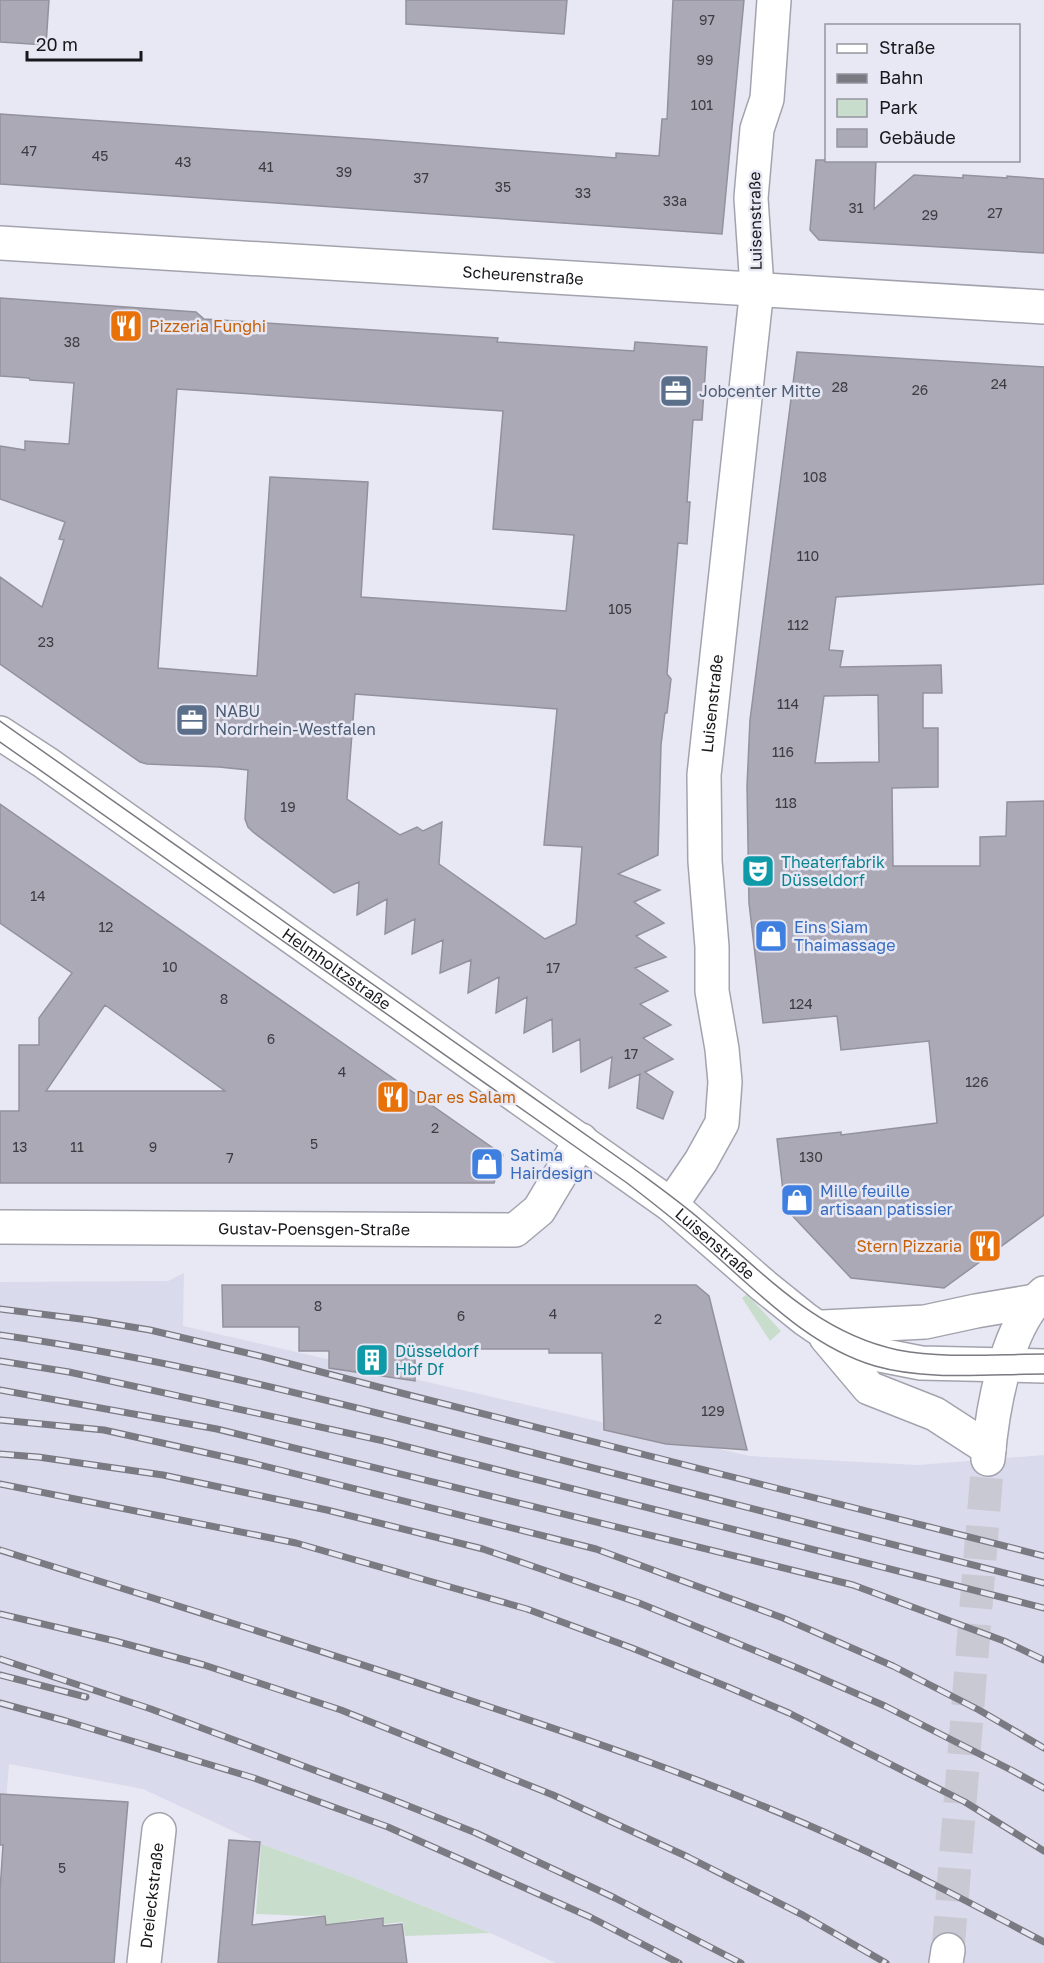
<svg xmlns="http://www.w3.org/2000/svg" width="1044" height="1963" font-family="'Golos Text',sans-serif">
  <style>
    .built { fill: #dadaed }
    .green { fill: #c8ddcb }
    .building { fill: #aaa9b5; stroke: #92919c; stroke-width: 1.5; fill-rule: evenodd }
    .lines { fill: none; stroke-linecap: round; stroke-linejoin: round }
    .minor-tunnel { stroke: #c9c9d4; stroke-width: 33; stroke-dasharray: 33 16; stroke-linecap: butt }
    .minor-casing { stroke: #a3a3ae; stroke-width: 36 }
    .minor { stroke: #fff; stroke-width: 33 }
    .tram { stroke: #7a7a82; stroke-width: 1.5 }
    .rail-casing { stroke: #7a7a82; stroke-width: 7 }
    .rail { stroke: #e8e8f4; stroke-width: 4.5; stroke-dasharray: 14; stroke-linecap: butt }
    .labels { text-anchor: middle; stroke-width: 5; stroke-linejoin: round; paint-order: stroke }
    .number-label { font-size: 14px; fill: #3c3c42 }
    .street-label { font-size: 16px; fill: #18181c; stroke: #e8e8f4 }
    .food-label { font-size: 16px; fill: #c56008; stroke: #e8e8f4; text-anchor: start }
    .service-label { font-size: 16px; fill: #4e5e75; stroke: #e8e8f4; text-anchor: start }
    .culture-label { font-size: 16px; fill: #0d838f; stroke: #e8e8f4; text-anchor: start }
    .shop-label { font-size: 16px; fill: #366cbe; stroke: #e8e8f4; text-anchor: start }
  </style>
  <rect width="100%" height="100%" fill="#e8e8f4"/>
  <path class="built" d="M184,1273L183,1326L750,1456L918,1465L1044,1455V1963H556L490,1933L347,1875L261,1844L143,1789L9,1764L5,1815L0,1814V1282L168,1281Z"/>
  <path class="green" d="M747,1294L781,1331L770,1341L742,1298Z
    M261,1844L347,1875L490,1933L405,1936L403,1922L384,1924L383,1917L346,1921L348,1932L327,1934L326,1915L305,1916L256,1914Z"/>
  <path class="building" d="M0,0H49L46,45L0,42Z
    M406,0H567L564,34L406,24Z
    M673,0H744L722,234L0,184V114L381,140L616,158V153L659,156L662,119H667Z
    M816,160H876L874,209L914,175L963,178V175L1007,178V176L1044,179V253L819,240L810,230Z
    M0,298L196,312L204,319L498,338L497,342L634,351L635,342L707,347L702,420H693L687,502H690L687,544L678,543L667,674L671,679L667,713H665L661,745L658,855L618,874L660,890L634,902L664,923L636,936L666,957L635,968L668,991L640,1004L671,1025L643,1038L673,1059L645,1072L673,1092L663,1119L637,1108L640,1074L609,1088L612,1057L581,1072L580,1039L553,1052L552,1019L524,1033L527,997L496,1013L499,977L468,993L471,960L440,973L443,940L412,954L415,919L385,934L387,899L357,915L359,882L334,893L253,832L248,827L245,819L248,770L219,767L147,764L140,762L0,664V577L42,607L64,540L59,539L65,522L0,499V446L25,450V441L69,444L74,383L30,380L29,378L0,376ZM177,389L503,411L493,529L574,535L566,611L361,597L368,482L270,477L257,676L158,668ZM355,694L557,709L544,845L582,847L576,924L545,939L439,864L442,822L423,831L417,827L400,835L347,799Z
    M797,352L1044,367V584L836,597L829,650L843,651L840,667L941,665L942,693H923V728H938V787L892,788L893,866H980V837L1006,836L1007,802L1044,801V1215L944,1288L851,1278L785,1208L777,1139L841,1132V1135L937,1123L929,1041L841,1050L837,1016L763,1023L749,903L747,786L750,720ZM878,695L879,762L815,763L824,696Z
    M0,804L503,1155L494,1183H0V1111H19V1045H39V1018L72,973L0,923ZM105,1005L225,1091H46Z
    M222,1285H696L709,1296L747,1450L666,1444L604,1430L602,1353H549V1349H415V1381L329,1368V1351H299V1327H223Z
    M0,1794L128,1802L114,1963H0V1891L3,1845H0Z
    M229,1840L260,1842L252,1925L325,1916L326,1925L383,1918V1926L402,1924L407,1963H218Z"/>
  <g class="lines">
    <path class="minor-tunnel" d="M948,1950L988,1459"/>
    <defs>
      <g id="minor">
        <path id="s1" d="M0,243L1044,307"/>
        <path id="s2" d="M0,733L46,763L671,1205L764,1286L805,1319L818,1328L875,1354L921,1363L1044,1366"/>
        <path id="s3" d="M671,1205L701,1161L722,1123L725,1082L722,1049L712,991V947L705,861L704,775L757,288L751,198L757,129L767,99L774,0"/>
        <path id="s4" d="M0,1227L515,1230L539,1210L581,1140"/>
        <path d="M823,1327L925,1322L976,1311L1035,1301"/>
        <path d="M826,1337L869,1388L935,1414L989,1449"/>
        <path d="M988,1459C992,1411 1006,1325 1044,1293"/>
        <path id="s5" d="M144,1963L159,1830"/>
        <path d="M946,1963L948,1950"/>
      </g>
    </defs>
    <use href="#minor" class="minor-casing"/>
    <use href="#minor" class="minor"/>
    <path class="tram" d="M0,721L633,1168C656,1185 680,1202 702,1221C763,1272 816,1333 898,1350C944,1359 997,1354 1044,1354
      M0,742L627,1183C657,1206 687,1230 715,1255C764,1298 811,1347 875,1366C927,1381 991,1374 1044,1374"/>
    <defs>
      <path id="rail" d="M0,1309L89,1320L150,1330L264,1357L405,1394L1044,1556
        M0,1335C173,1359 342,1404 511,1447C688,1492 866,1538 1044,1583
        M0,1361L69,1372L384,1441L1044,1608
        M0,1390L217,1429L853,1585L1004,1641L1044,1660
        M0,1420L104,1430L252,1463L596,1549L783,1618L893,1666L979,1710L1044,1748
        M0,1454L38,1457L163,1475L327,1510L483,1549L639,1603L800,1669L885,1706L1013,1771L1044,1788
        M0,1484L296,1543L527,1609L632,1648L728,1687L789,1713L965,1802L1044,1851
        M0,1550C154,1598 307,1646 460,1697C590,1740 719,1784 844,1841C912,1872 978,1907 1044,1942
        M0,1614L115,1641L204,1665L341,1710L553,1795L688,1857L801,1914L886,1963
        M0,1659L151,1709L386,1797L476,1833L615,1898L741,1963
        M0,1675L86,1697
        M0,1703L66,1721L254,1778L388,1827L590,1917L679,1963"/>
    </defs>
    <use href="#rail" class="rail-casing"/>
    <use href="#rail" class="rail"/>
  </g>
  <defs>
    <symbol id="restaurant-square" viewBox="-11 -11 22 22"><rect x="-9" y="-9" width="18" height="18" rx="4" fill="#e8710a" stroke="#e8e8f4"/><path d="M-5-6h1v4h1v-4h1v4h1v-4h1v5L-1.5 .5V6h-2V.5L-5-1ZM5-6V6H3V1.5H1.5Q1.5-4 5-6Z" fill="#fff"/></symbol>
    <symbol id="office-square" viewBox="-11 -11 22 22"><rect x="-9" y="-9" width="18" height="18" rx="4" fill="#5c6f8a" stroke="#e8e8f4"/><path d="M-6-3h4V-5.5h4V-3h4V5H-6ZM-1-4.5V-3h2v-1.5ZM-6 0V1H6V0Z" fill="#fff"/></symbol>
    <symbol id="theatre-square" viewBox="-11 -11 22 22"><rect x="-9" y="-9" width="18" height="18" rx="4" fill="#0f9aa8" stroke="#e8e8f4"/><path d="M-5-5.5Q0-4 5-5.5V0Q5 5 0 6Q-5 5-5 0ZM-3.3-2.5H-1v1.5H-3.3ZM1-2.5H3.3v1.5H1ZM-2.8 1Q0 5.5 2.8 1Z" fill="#fff"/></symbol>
    <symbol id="shop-square" viewBox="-11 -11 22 22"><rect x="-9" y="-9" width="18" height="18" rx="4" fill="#3f7fe0" stroke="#e8e8f4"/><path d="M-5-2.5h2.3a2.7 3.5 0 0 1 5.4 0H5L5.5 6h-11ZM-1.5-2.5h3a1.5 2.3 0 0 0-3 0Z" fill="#fff"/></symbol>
    <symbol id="building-square" viewBox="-11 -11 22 22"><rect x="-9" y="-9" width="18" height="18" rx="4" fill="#0f9aa8" stroke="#e8e8f4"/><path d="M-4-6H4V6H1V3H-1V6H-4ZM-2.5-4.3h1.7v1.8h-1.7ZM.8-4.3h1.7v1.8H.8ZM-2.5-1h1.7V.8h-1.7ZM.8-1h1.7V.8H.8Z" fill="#fff"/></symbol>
  </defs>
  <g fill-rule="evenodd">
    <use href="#restaurant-square" x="107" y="307" width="38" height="38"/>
    <use href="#office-square" x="657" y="372" width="38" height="38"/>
    <use href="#office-square" x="173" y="701" width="38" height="38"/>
    <use href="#theatre-square" x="739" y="852" width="38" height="38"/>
    <use href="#shop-square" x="752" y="917" width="38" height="38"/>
    <use href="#restaurant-square" x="374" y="1078" width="38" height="38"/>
    <use href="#shop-square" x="468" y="1145" width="38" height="38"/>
    <use href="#shop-square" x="778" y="1181" width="38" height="38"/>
    <use href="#restaurant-square" x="966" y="1227" width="38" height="38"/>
    <use href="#building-square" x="353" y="1341" width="38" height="38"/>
  </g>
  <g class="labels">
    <g class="number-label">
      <text x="707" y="25">97</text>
      <text x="705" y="65">99</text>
      <text x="702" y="110">101</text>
      <text x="29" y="156">47</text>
      <text x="100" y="161">45</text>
      <text x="183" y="167">43</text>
      <text x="266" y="172">41</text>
      <text x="344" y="177">39</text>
      <text x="421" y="183">37</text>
      <text x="503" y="192">35</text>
      <text x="583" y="198">33</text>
      <text x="675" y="206">33a</text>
      <text x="856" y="213">31</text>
      <text x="995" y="218">27</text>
      <text x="930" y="220">29</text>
      <text x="72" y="347">38</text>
      <text x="999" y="389">24</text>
      <text x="840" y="392">28</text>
      <text x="920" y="395">26</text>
      <text x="815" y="482">108</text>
      <text x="808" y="561">110</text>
      <text x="620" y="614">105</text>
      <text x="798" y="630">112</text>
      <text x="46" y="647">23</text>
      <text x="788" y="709">114</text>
      <text x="783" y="757">116</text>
      <text x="786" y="808">118</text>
      <text x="288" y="812">19</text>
      <text x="38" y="901">14</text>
      <text x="106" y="932">12</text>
      <text x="170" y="972">10</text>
      <text x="553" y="973">17</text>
      <text x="224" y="1004">8</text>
      <text x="801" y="1009">124</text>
      <text x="271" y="1044">6</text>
      <text x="631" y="1059">17</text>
      <text x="342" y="1077">4</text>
      <text x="977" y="1087">126</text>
      <text x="435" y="1133">2</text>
      <text x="314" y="1149">5</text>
      <text x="20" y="1152">13</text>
      <text x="77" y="1152">11</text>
      <text x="153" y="1152">9</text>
      <text x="811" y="1162">130</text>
      <text x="230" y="1163">7</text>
      <text x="318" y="1311">8</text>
      <text x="553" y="1319">4</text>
      <text x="461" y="1321">6</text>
      <text x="658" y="1324">2</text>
      <text x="713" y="1416">129</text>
      <text x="62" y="1873">5</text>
    </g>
    <g class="street-label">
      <text transform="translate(755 221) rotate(-91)" y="6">Luisenstraße</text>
      <text dy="6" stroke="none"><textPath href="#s1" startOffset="524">Scheurenstraße</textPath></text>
      <text dy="6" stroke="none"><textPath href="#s3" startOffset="518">Luisenstraße</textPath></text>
      <text dy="6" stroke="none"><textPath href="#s2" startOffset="411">Helmholtzstraße</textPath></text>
      <text dy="6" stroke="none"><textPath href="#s4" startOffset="314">Gustav-Poensgen-Straße</textPath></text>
      <text dy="6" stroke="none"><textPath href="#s2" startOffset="879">Luisenstraße</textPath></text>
      <text dy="6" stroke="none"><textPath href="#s5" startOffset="68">Dreieckstraße</textPath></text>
    </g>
    <g class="food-label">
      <text x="149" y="332">Pizzeria Funghi</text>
      <text x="416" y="1103">Dar es Salam</text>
      <text x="962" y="1252" text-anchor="end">Stern Pizzaria</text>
    </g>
    <g class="service-label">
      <text x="699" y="397">Jobcenter Mitte</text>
      <text x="215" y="717">NABU<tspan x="215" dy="18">Nordrhein-Westfalen</tspan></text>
    </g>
    <g class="culture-label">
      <text x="781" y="868">Theaterfabrik<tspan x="781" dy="18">Düsseldorf</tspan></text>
      <text x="395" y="1357">Düsseldorf<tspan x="395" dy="18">Hbf Df</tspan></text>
    </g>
    <g class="shop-label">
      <text x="794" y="933">Eins Siam<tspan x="794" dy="18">Thaimassage</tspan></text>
      <text x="510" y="1161">Satima<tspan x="510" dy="18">Hairdesign</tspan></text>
      <text x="820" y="1197">Mille feuille<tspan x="820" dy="18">artisaan patissier</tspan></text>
    </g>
  </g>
  <rect x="825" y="24" width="195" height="138" fill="#e8e8f4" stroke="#95959e" stroke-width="1.5"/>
  <rect x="837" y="44" width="30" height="9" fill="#ffffff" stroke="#95959e" stroke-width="1.5"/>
  <text x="879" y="54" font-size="18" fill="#18181c">Straße</text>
  <rect x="837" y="74" width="30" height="9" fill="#7a7a82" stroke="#95959e" stroke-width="1.5"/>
  <text x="879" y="84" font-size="18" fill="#18181c">Bahn</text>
  <rect x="837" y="99" width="30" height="18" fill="#c8ddcb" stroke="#95959e" stroke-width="1.5"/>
  <text x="879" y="114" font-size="18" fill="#18181c">Park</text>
  <rect x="837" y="129" width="30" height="18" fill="#aaa9b5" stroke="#95959e" stroke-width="1.5"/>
  <text x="879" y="144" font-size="18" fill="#18181c">Gebäude</text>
  <path d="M27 51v9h114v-9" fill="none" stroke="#18181c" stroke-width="3"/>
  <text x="36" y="51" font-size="18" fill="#18181c" stroke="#e8e8f4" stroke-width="4.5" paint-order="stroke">20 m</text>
</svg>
